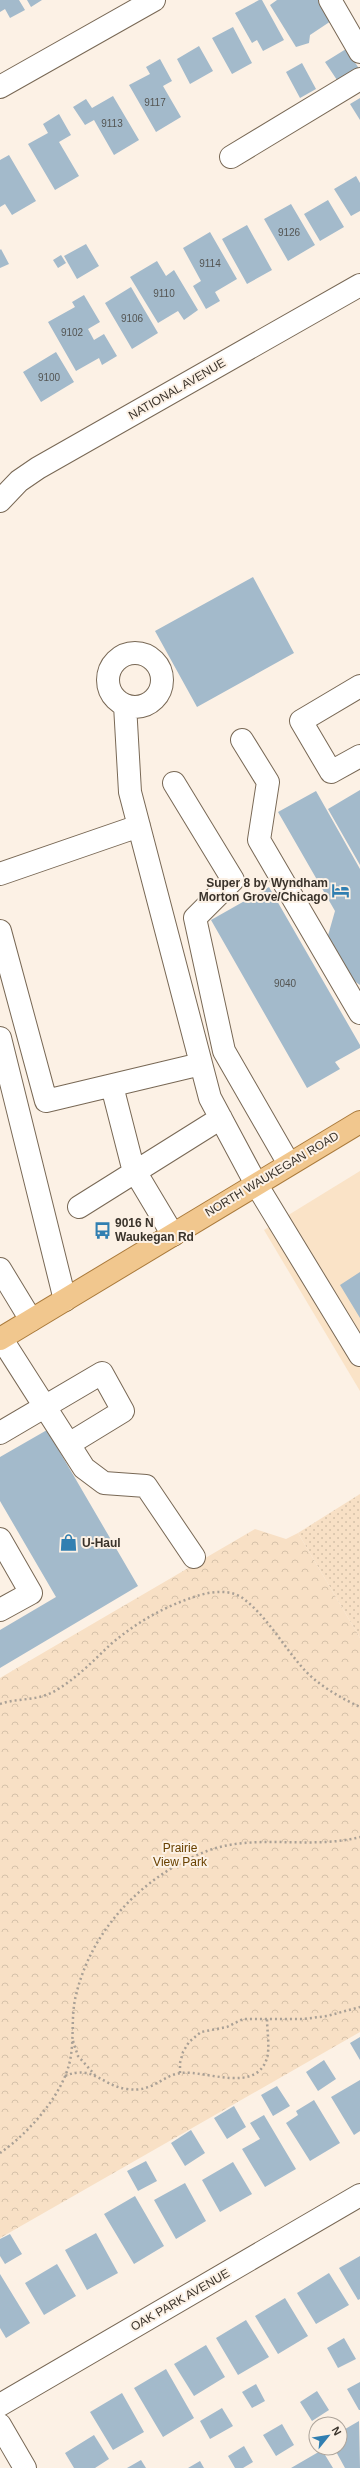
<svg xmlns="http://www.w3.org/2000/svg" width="360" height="2468" font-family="Arial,sans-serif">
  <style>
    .built { fill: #fae3c7 }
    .grass { fill: url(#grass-dots) }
    .park { fill: url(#park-crowns) }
    .building { fill: #a3bacb }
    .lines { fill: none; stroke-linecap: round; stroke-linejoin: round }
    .minor-casing { stroke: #786855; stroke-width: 24 }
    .major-casing { stroke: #aa7a3b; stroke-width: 24 }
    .path { stroke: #a9a096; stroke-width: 2.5; stroke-dasharray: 2 3; stroke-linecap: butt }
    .minor { stroke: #fff; stroke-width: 22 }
    .major { stroke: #f1c78e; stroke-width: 22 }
    .labels { text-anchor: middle; stroke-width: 4; stroke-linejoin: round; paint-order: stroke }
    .number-label { font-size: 10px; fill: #545553 }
    .street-label { font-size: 12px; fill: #3a332b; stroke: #fcf1e5 }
    .poi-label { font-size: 12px; font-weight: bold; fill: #3a332b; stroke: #fcf1e5; text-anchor: start }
    .park-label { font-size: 12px; fill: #694100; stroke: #fcf1e5 }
  </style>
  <defs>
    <pattern id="grass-dots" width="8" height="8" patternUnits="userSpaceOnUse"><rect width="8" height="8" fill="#f8e0c5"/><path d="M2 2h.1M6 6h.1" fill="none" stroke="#d5c1a9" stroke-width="1.8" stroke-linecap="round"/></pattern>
    <pattern id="park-crowns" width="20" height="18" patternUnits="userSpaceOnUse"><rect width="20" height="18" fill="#f8e0c5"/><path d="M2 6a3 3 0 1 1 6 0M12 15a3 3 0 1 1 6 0" fill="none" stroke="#d5c1a9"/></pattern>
  </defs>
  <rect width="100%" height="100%" fill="#fcf1e5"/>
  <path class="built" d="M360,1171V1391L264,1230Z"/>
  <path class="grass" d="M360,1494V1638L298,1533Z"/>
  <path class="park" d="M255,1529L286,1539L298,1533L360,1638V2032L0,2238V1678Z"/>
  <path class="building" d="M0,0H19L25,10L10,18L5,9L0,12Z
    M27,0H42L31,7Z
    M259,0H262L284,40L263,51L257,40L252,43L235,13Z
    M277,0H318L331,21L310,35L309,43L296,47L270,5Z
    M233,27L252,63L232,74L212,38Z
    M199,46L213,71L190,84L177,59Z
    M346,49L360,70L339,83L325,62Z
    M160,59L172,81L163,86L181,117L156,132L129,85L150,74L146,67Z
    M302,63L316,89L300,98L286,72Z
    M113,96L139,140L114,155L94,120L85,125L73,107L86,99L92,108Z
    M360,98V120L350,104Z
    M59,114L71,135L59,142L79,176L55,190L28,144L48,133L43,124Z
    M9,155L36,201L12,215L5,204L0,207V160Z
    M356,176L360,183V211L351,216L334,189Z
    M328,200L344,227L320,241L304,214Z
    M291,204L315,245L288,261L264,219Z
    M247,225L272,270L247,284L222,239Z
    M210,232L237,279L215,292L220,301L206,309L193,286L201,281L183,248Z
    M86,244L99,266L77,279L64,256Z
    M1,249L9,264L0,268V250Z
    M61,255L66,263L58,268L53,260Z
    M157,261L166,276L174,270L198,310L184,320L178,311L158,323L130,277Z
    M131,287L158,333L132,349L105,303Z
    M84,295L100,322L88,329L94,340L104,334L117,356L102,365L99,358L76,371L48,322L75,307L72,302Z
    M56,352L74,382L41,402L23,372Z
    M253,577L294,653L197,707L155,631Z
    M360,790V865L328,809Z
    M316,791L360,869V985L347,976L327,939L335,911L278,812Z
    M269,887L360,1045V1048L335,1062L340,1069L307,1088L211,920Z
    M360,1272V1318L340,1285Z
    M47,1430L138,1586L0,1668V1630L56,1597L0,1501V1457Z
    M360,2037V2060L350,2043Z
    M324,2060L336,2079L318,2091L306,2072Z
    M360,2080V2131L354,2135L331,2097Z
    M277,2086L290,2106L273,2116L261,2095Z
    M314,2100L340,2143L310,2161L286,2123L298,2115L296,2111Z
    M234,2106L246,2127L227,2139L214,2118Z
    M264,2115L296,2169L265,2187L242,2149L260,2139L250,2123Z
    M191,2130L205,2153L185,2166L171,2143Z
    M146,2161L157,2181L138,2191L127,2171Z
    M233,2162L252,2194L220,2212L202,2180Z
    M185,2183L206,2221L176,2239L154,2200Z
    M135,2196L164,2246L134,2264L104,2214Z
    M96,2233L118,2273L87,2290L65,2250Z
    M10,2234L22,2254L5,2264L0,2256V2239Z
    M360,2256V2299L358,2300L339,2268Z
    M57,2264L76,2296L44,2315L25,2283Z
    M329,2273L349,2305L316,2324L297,2293Z
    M0,2274L30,2323L6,2338L0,2328Z
    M285,2298L308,2336L278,2354L255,2316Z
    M246,2320L269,2357L238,2375L216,2338Z
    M344,2338L356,2359L338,2368L327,2348Z
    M206,2345L225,2377L194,2396L174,2364Z
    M166,2369L194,2418L163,2437L134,2388Z
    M360,2382V2410H359L347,2389Z
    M256,2384L265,2401L252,2408L242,2392Z
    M317,2391L329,2410L312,2421L300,2402Z
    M122,2393L144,2432L113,2450L90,2412Z
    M222,2408L233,2426L210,2439L200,2421Z
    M359,2421L360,2468H345L334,2448H340V2432Z
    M282,2424L294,2445L276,2456L263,2435Z
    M94,2435L109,2459L95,2468H74L65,2453Z
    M244,2446L253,2462L243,2468H235L228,2456Z
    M322,2450L333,2468H291Z
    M141,2460L146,2468H127Z
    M200,2461L204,2468H188Z"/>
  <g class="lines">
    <defs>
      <path id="minor" d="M330,0L360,52
        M0,87L154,0
        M231,157L360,79
        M0,501L19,481L38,468L360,285
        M108 680a27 27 0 1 1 54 0a27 27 0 1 1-54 0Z
        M360,686L301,721L331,772L360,756
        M125,705L130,792L210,1098L256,1184L360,1355
        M242,740L268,782L259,840L360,1013
        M174,783L233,880L195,918L224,1051L289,1164
        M0,874L139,826
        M0,931L46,1101L201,1064
        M0,1038L65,1300
        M112,1086L133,1168L173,1235
        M79,1207L221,1118
        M0,1269L31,1320
        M1,1338L84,1468L104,1483L146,1486L194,1557
        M0,1433L102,1373L123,1411L69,1444
        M0,1539L31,1593L0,1610
        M0,2405L360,2195
        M0,2425L25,2468"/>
      <path id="major" d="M0,1339L360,1122"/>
    </defs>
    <use href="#minor" class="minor-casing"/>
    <use href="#major" class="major-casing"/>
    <path class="path" d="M0,1704C17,1698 36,1701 53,1692C75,1680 93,1661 111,1644C137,1622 165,1606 197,1596C212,1591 231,1589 244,1599C267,1617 282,1644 301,1666C316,1684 339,1697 360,1707
      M73,2041L78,2056L95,2075
      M180,2073V2063L183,2052L189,2042L201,2032L227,2027L243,2019H303L327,2016L360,2007
      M65,2076C93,2064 102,2086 127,2089C153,2093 162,2075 181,2073C206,2070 256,2094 267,2058C270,2048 267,2030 267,2019
      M0,2153C29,2133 66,2092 71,2055C74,2035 71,2015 76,1995C92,1928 144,1875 207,1851C254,1833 312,1850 360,1837"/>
    <use href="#minor" class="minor"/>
    <use href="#major" class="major"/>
  </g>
  <defs>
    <symbol id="hotel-bare" viewBox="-9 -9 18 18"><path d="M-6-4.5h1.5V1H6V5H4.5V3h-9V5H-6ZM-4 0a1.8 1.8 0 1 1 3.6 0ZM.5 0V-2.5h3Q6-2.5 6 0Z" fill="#317fb1" stroke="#fcf1e5" stroke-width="2.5" paint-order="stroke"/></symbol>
    <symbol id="bus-bare" viewBox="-9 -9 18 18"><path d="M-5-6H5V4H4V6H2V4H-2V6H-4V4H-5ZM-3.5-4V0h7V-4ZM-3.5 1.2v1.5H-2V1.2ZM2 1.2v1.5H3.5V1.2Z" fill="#317fb1" stroke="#fcf1e5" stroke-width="2.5" paint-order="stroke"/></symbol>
    <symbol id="shop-bare" viewBox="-9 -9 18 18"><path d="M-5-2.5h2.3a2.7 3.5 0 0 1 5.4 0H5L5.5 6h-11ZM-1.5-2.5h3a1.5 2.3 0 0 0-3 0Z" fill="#317fb1" stroke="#fcf1e5" stroke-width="2.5" paint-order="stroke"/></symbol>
  </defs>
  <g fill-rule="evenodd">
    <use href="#hotel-bare" x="328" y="878" width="25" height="25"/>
    <use href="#bus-bare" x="90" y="1218" width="25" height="25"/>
    <use href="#shop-bare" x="56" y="1530" width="25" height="25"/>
  </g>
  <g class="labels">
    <g class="number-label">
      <text x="155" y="106">9117</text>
      <text x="112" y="127">9113</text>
      <text x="289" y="236">9126</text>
      <text x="210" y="267">9114</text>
      <text x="164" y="297">9110</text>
      <text x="132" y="322">9106</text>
      <text x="72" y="336">9102</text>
      <text x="49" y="381">9100</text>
      <text x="285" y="987">9040</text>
    </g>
    <g class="street-label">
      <text transform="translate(177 389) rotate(-30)" y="4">NATIONAL AVENUE</text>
      <text transform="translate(272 1174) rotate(-31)" y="4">NORTH WAUKEGAN ROAD</text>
      <text transform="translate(180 2300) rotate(-30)" y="4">OAK PARK AVENUE</text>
    </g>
    <g class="poi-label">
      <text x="328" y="887" text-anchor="end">Super 8 by Wyndham<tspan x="328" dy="14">Morton Grove/Chicago</tspan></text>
      <text x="115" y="1227">9016 N<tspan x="115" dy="14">Waukegan Rd</tspan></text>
      <text x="82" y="1547">U-Haul</text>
    </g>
    <g class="park-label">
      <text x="180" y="1852">Prairie<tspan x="180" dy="14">View Park</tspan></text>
    </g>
  </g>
  <g transform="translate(328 2436) rotate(60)"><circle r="19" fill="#fcf1e5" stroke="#aea59b"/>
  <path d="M0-3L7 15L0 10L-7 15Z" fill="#317fb1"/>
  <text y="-6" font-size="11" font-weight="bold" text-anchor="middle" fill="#3a332b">N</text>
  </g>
</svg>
